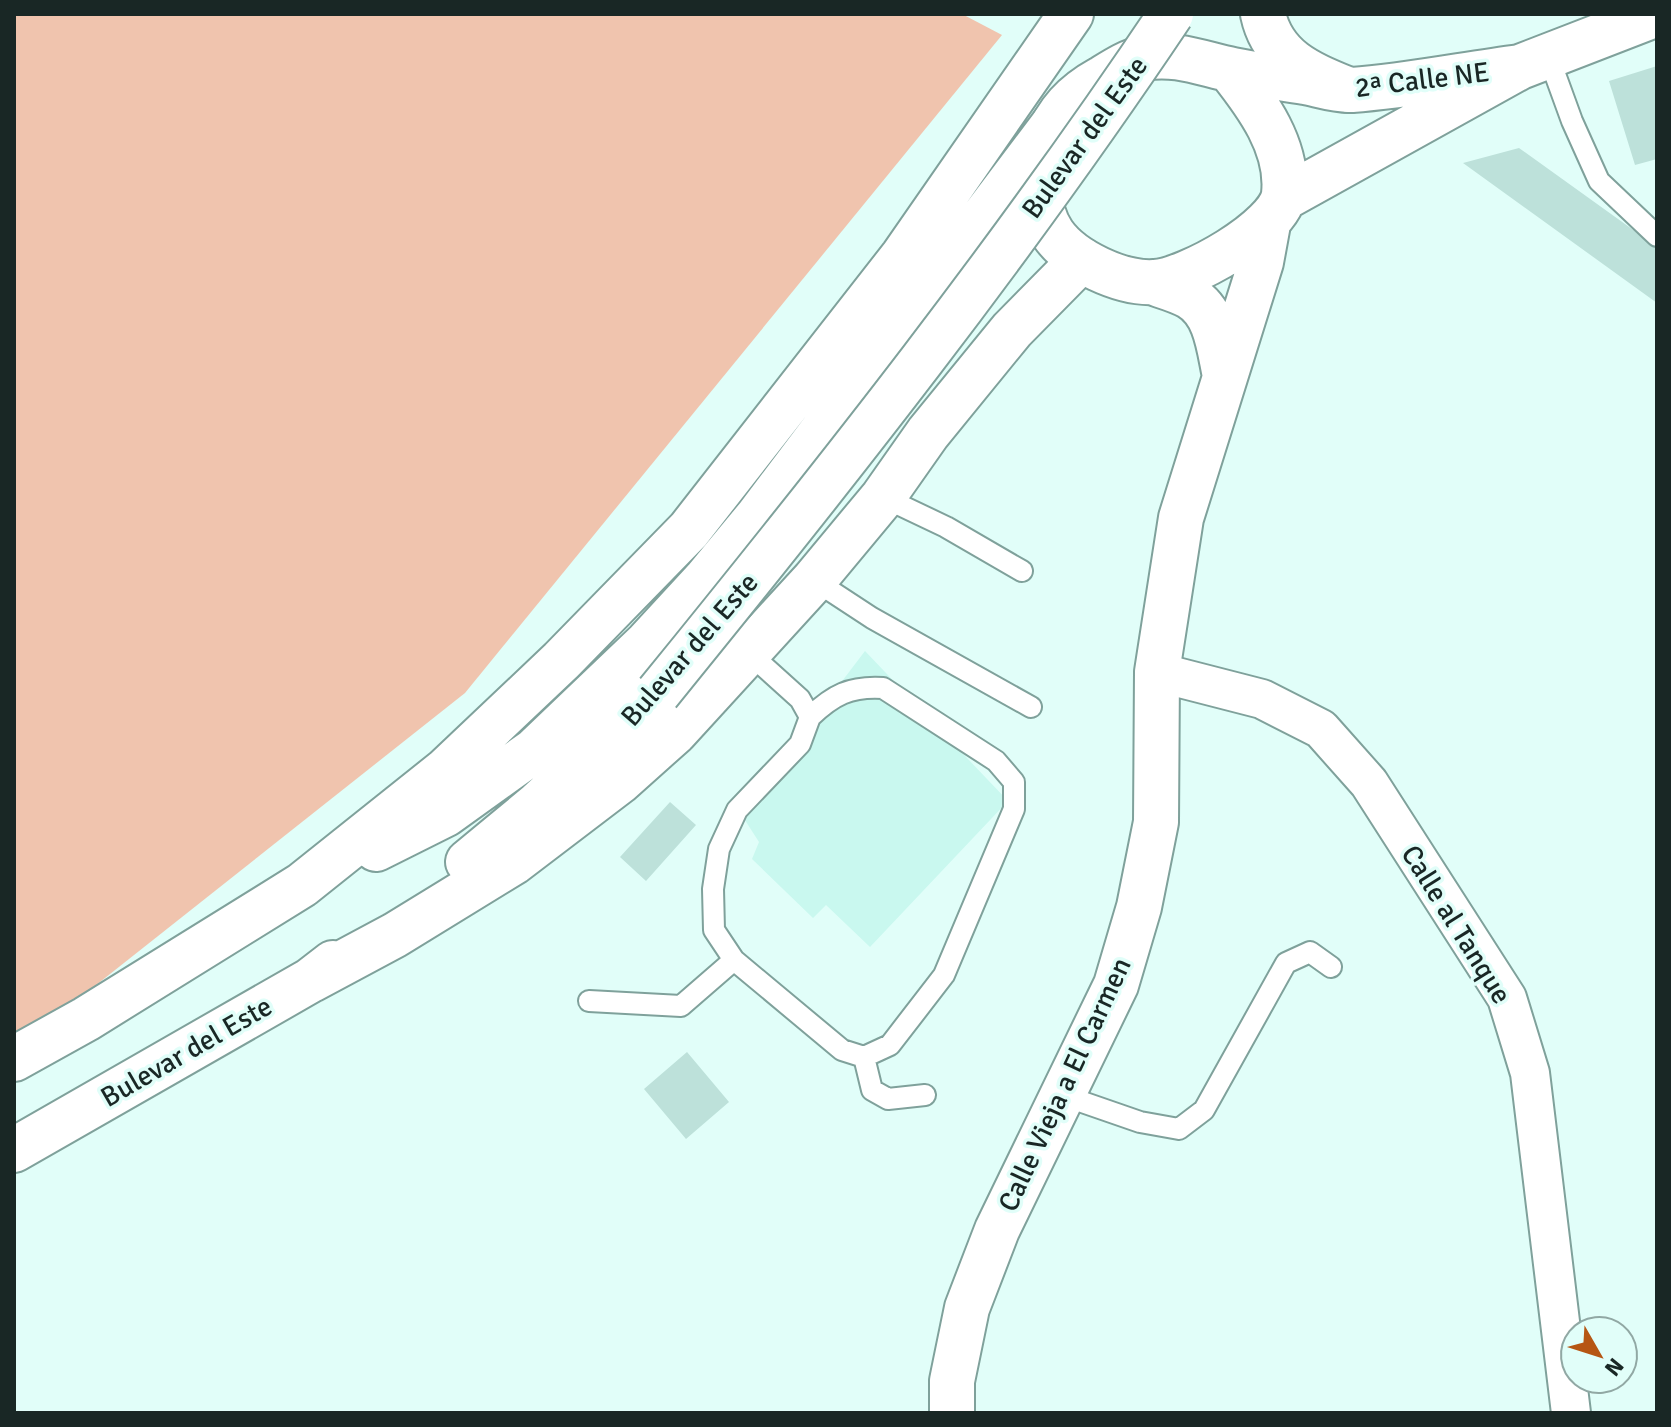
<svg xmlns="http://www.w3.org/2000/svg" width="1671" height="1427" font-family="Signika,sans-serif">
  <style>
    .built { fill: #c9f8ef }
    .green { fill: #f0c4ae }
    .building { fill: #bde1da }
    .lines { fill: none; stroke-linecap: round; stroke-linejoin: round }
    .lane-casing { stroke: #7fa19b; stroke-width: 24 }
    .street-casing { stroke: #7fa19b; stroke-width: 42 }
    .secondary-casing { stroke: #7fa19b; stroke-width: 48 }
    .highway-casing { stroke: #7fa19b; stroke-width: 48 }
    .lane { stroke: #fff; stroke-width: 20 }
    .street { stroke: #fff; stroke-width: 38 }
    .secondary { stroke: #fff; stroke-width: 44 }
    .highway { stroke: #fff; stroke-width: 44 }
    .highway-bridge-casing { stroke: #7fa19b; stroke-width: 48; stroke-linecap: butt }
    .highway-bridge { stroke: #fff; stroke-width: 44 }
    .labels { text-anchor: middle; stroke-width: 7; stroke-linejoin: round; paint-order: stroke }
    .street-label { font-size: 28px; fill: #192725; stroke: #e1fef9 }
  </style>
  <rect width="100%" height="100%" fill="#e1fef9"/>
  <path class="built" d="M865,651L1008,801L870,947L826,905L813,918L752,859L759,842L741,814Z"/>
  <path class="green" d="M14,14H962L1002,35L465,693L14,1050Z"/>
  <path class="building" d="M1657,66V159L1635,165L1609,81Z
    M1519,148L1657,247V303L1463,163Z
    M670,802L696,825L646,881L620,857Z
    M687,1052L729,1102L686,1139L644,1089Z"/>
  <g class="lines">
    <defs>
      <path id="lane" d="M1548,55L1572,121L1599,181L1657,236
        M883,497L946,527L1022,571
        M814,580L872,618L1031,707
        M749,653L800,699L810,717L800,744L737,810L719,849L713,889L714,930L734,960L842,1050L864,1057L890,1045L944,975L1014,809V782L996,761L883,688C850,686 833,695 810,717
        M589,1001L681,1006L734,960
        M864,1057L872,1090L888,1099L925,1095
        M1062,1095L1140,1122L1179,1129L1204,1110L1286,963L1310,952L1331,967"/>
      <path id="street" d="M1157,672L1262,699L1321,729L1369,783L1507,998L1530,1073L1571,1413"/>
      <path id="secondary" d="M1230,70C1257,104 1289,147 1284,194C1280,229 1186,281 1154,282C1121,284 1072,261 1053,234C1036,209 1035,169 1046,141C1057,112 1074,94 1101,79C1114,71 1129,61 1144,58C1176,52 1203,64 1233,70C1257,75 1281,78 1305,82C1320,85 1337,91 1352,90C1408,86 1465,74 1520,67
        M1284,198L1520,67L1657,14
        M1154,283C1166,287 1180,291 1190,297C1217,313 1219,349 1225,376
        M952,1413V1381L967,1308L997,1230L1116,985L1139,907L1156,822L1157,672L1181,518L1261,262L1268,224"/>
      <path id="highway" d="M1263,14C1273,60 1310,74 1349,90
        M376,849L446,814L535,750L647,643L705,580L758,516L1053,125
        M468,862L538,804L658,693
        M311,980L395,935L514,862L619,782L675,732L814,580L883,497L928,433L1012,330L1081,260
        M14,1059L86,1019L302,885L446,770L561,661L689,530L903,256L1071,14
        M14,1150L311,980L333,963"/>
    </defs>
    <use href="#lane" class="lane-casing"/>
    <use href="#street" class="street-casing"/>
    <use href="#secondary" class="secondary-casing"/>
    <use href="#highway" class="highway-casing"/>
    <use href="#lane" class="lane"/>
    <use href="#street" class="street"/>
    <use href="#secondary" class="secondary"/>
    <use href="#highway" class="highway"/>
    <defs>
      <path id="highway-bridge" d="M658,693C837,473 1013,250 1171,14"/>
    </defs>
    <use href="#highway-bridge" class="highway-bridge-casing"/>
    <use href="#highway-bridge" class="highway-bridge"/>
  </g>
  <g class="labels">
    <g class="street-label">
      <text transform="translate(1422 79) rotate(-7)" y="10">2ª Calle NE</text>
      <text transform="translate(1084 137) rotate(-54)" y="10">Bulevar del Este</text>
      <text transform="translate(689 649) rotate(-49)" y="10">Bulevar del Este</text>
      <text transform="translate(1457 924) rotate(58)" y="10">Calle al Tanque</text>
      <text transform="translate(186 1051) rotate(-30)" y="10">Bulevar del Este</text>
      <text transform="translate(1064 1084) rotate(-65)" y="10">Calle Vieja a El Carmen</text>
    </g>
  </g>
  <rect width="1671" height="1427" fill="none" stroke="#192725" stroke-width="32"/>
  <g transform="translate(1599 1355) rotate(129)"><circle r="38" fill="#e1fef9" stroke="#91a8a4" stroke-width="2"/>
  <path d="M0-6L14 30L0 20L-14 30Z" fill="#b65613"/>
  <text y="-12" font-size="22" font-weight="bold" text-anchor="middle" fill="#192725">N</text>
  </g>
</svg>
